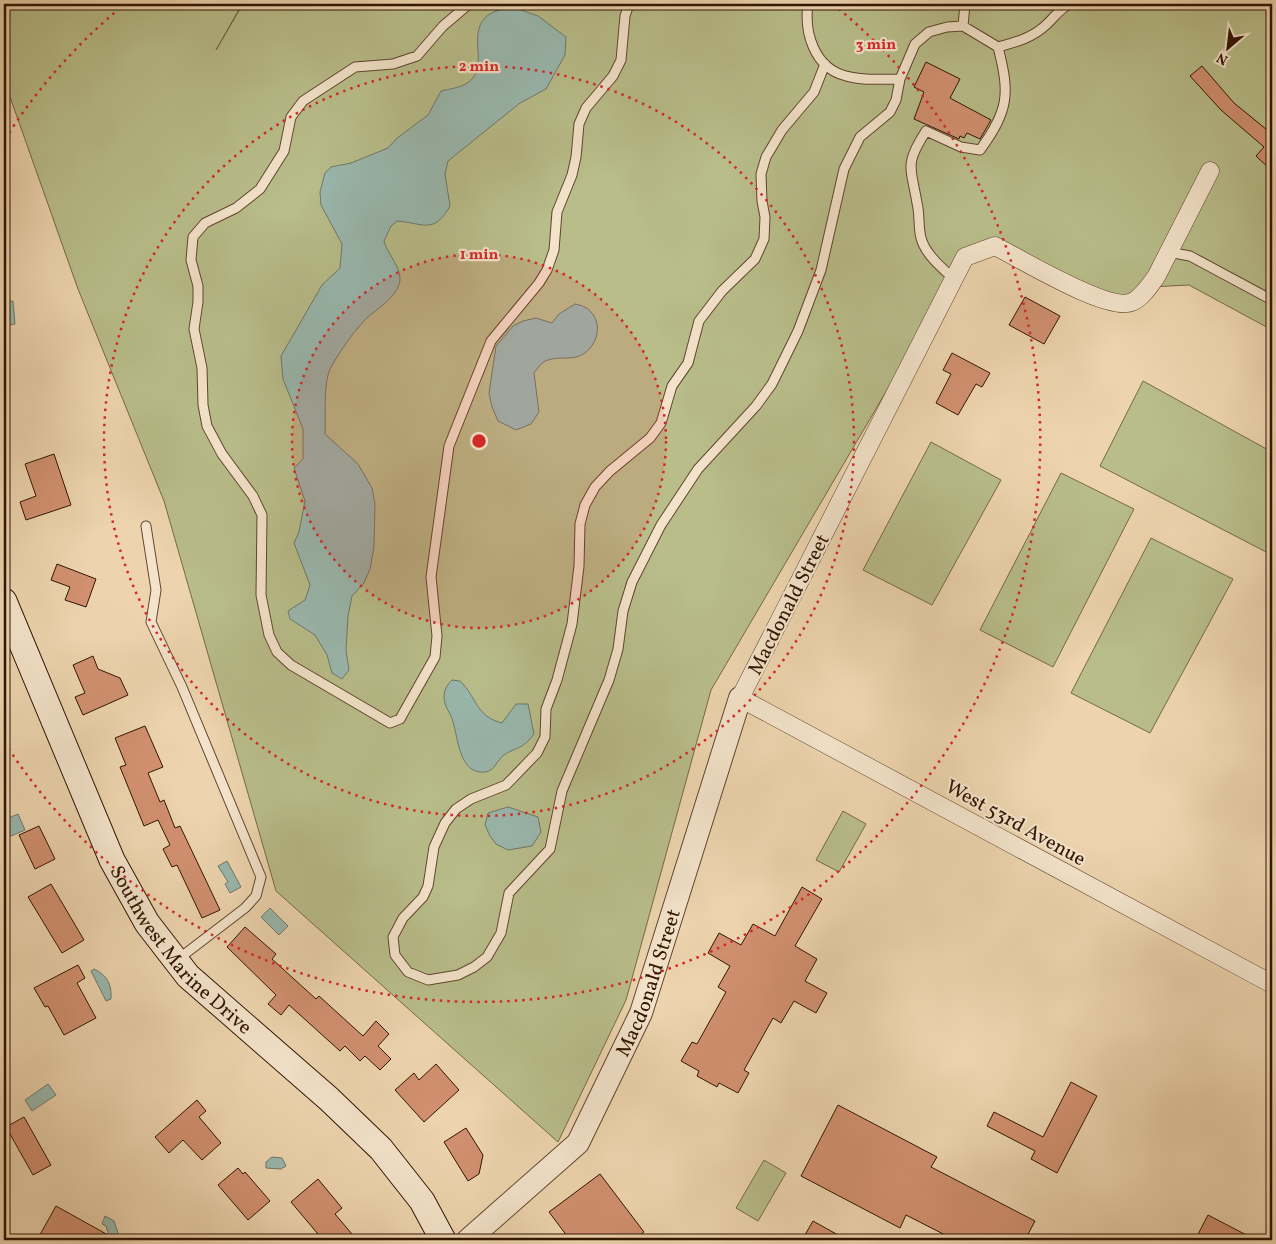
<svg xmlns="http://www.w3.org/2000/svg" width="1276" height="1244" font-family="Vollkorn,serif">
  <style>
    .green { fill: #b8bd8a; stroke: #746946 }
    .water { fill: #99b8ae; stroke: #6f7769 }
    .building { fill: #d19070; stroke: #311502 }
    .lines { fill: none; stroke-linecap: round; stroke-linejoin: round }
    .service-casing { stroke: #60452d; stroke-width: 11 }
    .minor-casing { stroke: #60452d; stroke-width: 19 }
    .tertiary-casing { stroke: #60452d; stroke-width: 24 }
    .secondary-casing { stroke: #311502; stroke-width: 27 }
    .service { stroke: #f3e3ca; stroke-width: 9 }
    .minor { stroke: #f3e3ca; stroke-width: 18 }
    .tertiary { stroke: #f3e3ca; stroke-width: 22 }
    .secondary { stroke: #f3e3ca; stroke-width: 25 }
    .ring { fill: none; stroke: #d62828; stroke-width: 2.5; stroke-dasharray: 2.5 5 }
    .labels { text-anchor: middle; stroke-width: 4.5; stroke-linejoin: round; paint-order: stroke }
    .street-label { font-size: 20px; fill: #311502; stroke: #f3e3ca }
    .centre { fill: #d62828; stroke: #f3e3ca; stroke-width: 2.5 }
    .ring-label { font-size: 15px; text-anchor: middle; font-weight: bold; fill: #d62828; stroke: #f3e3ca; stroke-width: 4.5; stroke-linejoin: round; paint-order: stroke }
  </style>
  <rect width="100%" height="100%" fill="#edd4ae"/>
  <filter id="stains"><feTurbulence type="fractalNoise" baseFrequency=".004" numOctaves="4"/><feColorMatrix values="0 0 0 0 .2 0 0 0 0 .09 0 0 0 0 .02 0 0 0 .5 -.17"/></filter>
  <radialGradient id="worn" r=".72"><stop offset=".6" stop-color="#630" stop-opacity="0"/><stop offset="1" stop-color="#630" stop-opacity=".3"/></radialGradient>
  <path class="green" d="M4,4H242L216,50L243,4H1272V330L1189,285L1150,287L1132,303L995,246L965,257L711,690L626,1000L558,1142L276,891L164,501L78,289L4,80Z
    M1143,381L1272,452V555L1100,466Z
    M931,442L1001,480L932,605L863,570Z
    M1061,473L1134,509L1053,667L980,630Z
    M1151,538L1233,579L1150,733L1071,693Z
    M843,811L866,824L839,872L816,860Z
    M764,1160L786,1173L758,1221L736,1208Z"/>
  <path class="water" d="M513,7L538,16L566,37L565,55L546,89L520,103L448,161L445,174L450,206C434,235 423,223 397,221L391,226L384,241C387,253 401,267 400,280C398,298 374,310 363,322C351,335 338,354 330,369C323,385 326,416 325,434L358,464L372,488L375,504L374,547L370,569L364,583L352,596L348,616L346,650L349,670L342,679L332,673L327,655L315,635L290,619L288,611L305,600L310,585L294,543L299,532L305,501L294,468L303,459V429L283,379L281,356L322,285L340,268L342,244L321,205L320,192L325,173L331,167L351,163L388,148L396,139L428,115L441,91C449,89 460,88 467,83C497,65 450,15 513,7Z
    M13,301L15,324L5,326L4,302Z
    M575,304C584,306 589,308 594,316C603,331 593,353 576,357C567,359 557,357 548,360C542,361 538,368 534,373L539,412L531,424L516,430L498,421L492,407L489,393L496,346L513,326L523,321L536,318L552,323L559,314Z
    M452,680L460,681C477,697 475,716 502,723L516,704H528L534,734C522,750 518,746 504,755C497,760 495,771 485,772C459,775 458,737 453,722C451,713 444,707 444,697C444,690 447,685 452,680Z
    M508,807L538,817L541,832L532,846L508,850L496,844L490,836L485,825L488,813Z
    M18,814L25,830L4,839V820Z
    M227,861L241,887L230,893L225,884L228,882L218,866Z
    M270,908L288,926L279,935L261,917Z
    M94,969C107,975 112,984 111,999L106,1001L91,971Z
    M48,1084L56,1095L32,1111L25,1100Z
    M272,1157L282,1158L286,1166L281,1169L266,1168V1162Z
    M105,1216L114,1221L119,1236L110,1239L106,1226L102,1224Z"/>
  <path class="building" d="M926,62L960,79L950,98L991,120L980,139L967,133L964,138L960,136L959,139L914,119L924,92L914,87Z
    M1202,66L1234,103L1272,134V171L1256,156L1264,147L1221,110L1190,76Z
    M1025,297L1060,316L1044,344L1009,325Z
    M952,353L990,373L982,387L976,384L958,415L936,403L951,374L943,370Z
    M54,454L71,505L26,520L20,502L36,496L25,464Z
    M57,564L96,579L86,607L65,600L70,587L51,580Z
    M93,656L98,669L120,678L128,695L83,715L75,697L85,693L73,665Z
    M145,726L163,767L148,773L160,802L164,800L175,828L180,826L220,910L202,918L177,865L172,867L163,849L170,845L158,820L144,826L120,767L126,765L115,738Z
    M39,826L55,859L35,869L19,835Z
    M51,884L84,940L62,953L28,897Z
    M802,887L822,899L795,946L817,959L805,981L827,993L816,1013L794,1001L781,1023L773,1018L744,1070L749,1073L738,1093L719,1083L717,1087L697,1076L699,1071L681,1061L692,1042L697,1044L726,992L718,987L730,966L708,953L719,933L741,945L753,924L775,936Z
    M245,927L276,954L272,959L316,999L319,996L363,1036L376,1021L389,1034L378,1046L391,1059L380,1070L365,1056L360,1061L345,1046L340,1051L289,1005L281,1015L268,1004L276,995L227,947Z
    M78,965L85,978L77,983L96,1018L64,1035L48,1006L45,1007L34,988Z
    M436,1064L459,1090L424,1122L395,1090L414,1073L419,1080Z
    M1071,1082L1097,1096L1057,1173L1031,1159L1035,1151L987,1126L994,1112L1043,1137Z
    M197,1100L206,1111L199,1117L221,1143L202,1160L183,1140L169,1153L155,1137Z
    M838,1105L937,1157L931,1167L1035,1221L1025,1240H955L906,1215L900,1228L801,1176Z
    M24,1117L51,1165L33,1175L6,1127Z
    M466,1128L483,1155L479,1174L468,1181L444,1142Z
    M238,1168L243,1174L245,1172L270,1201L248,1220L218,1185Z
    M600,1174L644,1232L633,1240H570L549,1212Z
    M318,1179L342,1208L335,1214L357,1240H323L291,1202Z
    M56,1206L117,1240H73L61,1234L57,1240H37Z
    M1208,1215L1256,1240H1195Z
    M813,1221L847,1240H802Z"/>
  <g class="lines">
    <defs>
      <path id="service" d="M469,4L443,26L417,56L393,64L355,67L303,101L291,117L284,151L260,189L236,208L205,223L193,237L191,260L198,286V302L194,329L202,368L203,405L207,426L222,454L253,496L262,515L261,595L269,635L277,652L291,665L390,723L400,719L435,657L437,636L431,577L449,446L491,341L539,283L547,270L554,250L557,212L572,175L576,157L579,124L586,108L613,76L621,60L625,16L629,4
        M808,4C804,32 814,68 846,76C863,81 882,79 900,79
        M963,26L965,4
        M998,47C1016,42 1032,38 1046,25C1054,18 1060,8 1070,4
        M825,64L814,92L782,130L766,157L761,174L762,201L765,217L764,239L755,259L722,291L699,321L688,363L672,386L661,423L650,438L610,471L595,487L585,505L580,524L579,566L572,624L557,680L546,709L545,737L537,753L506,785L471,799L456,809L445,823L434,847L428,886L423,897L403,918L393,937L395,955L408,972L428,980L458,975L474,967L487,957L501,933L509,893L550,849L562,791L609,680L618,649L623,611L632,582L661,525L698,469L756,406L772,384L798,331L821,270L844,169L860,137L890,112L896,100L900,79L915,44L929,32L947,27L963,26L998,47C1010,94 1009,110 980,150L961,147L926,131C904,165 911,167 917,203C920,214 918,227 921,238C925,254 942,268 954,279
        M1168,252L1190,256L1272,300
        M146,526L156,590L151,622L182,687L261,877L256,896L245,908L177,960"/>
      <path id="minor" d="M1210,171L1156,277C1150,285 1142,298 1132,302C1109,313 1019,258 995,246L965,257L740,698L1272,984"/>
      <g id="tertiary">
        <path id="s1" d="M468,1240L578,1143L641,1013L740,698"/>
      </g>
      <g id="secondary">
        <path id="s2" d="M4,601L112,860L147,923L188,976L329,1099L381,1149L422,1201L443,1240"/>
      </g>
    </defs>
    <use href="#service" class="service-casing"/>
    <use href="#minor" class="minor-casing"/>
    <use href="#tertiary" class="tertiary-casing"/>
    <use href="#secondary" class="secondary-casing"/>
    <use href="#service" class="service"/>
    <use href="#minor" class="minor"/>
    <use href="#tertiary" class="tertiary"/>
    <use href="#secondary" class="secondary"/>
  </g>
  <circle cx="479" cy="441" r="187" fill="#d62828" fill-opacity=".12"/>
  <g class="ring">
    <circle cx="479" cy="441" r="187"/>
    <circle cx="479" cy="441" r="375"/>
    <path d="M5 139A562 562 0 0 1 125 4M833 4A562 562 0 1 1 5 743"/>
  </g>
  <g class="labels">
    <g class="street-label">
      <text transform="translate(788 604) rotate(-63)" y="7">Macdonald Street</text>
      <text transform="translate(1016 822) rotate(29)" y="7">West 53rd Avenue</text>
      <text dy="7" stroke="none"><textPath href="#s2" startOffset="395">Southwest Marine Drive</textPath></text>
      <text dy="7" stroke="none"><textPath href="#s1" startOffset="322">Macdonald Street</textPath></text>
    </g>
  </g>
  <circle cx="479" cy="441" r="8" class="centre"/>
  <g class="ring-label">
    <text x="876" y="49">3 min</text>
    <text x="479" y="71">2 min</text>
    <text x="479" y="259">1 min</text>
  </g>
  <rect width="1276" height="1244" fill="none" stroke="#edd4ae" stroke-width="20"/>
  <rect x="5" y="5" width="1266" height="1234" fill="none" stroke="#311502" stroke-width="2.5"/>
  <rect x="10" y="10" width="1256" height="1224" fill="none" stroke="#311502"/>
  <g transform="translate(1228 48) rotate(208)" stroke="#f3e3ca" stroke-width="4" paint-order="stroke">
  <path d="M0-4L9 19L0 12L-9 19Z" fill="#311502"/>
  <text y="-8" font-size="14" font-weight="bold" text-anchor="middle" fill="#311502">N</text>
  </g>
  <rect width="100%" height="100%" filter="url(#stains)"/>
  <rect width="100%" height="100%" fill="url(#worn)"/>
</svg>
